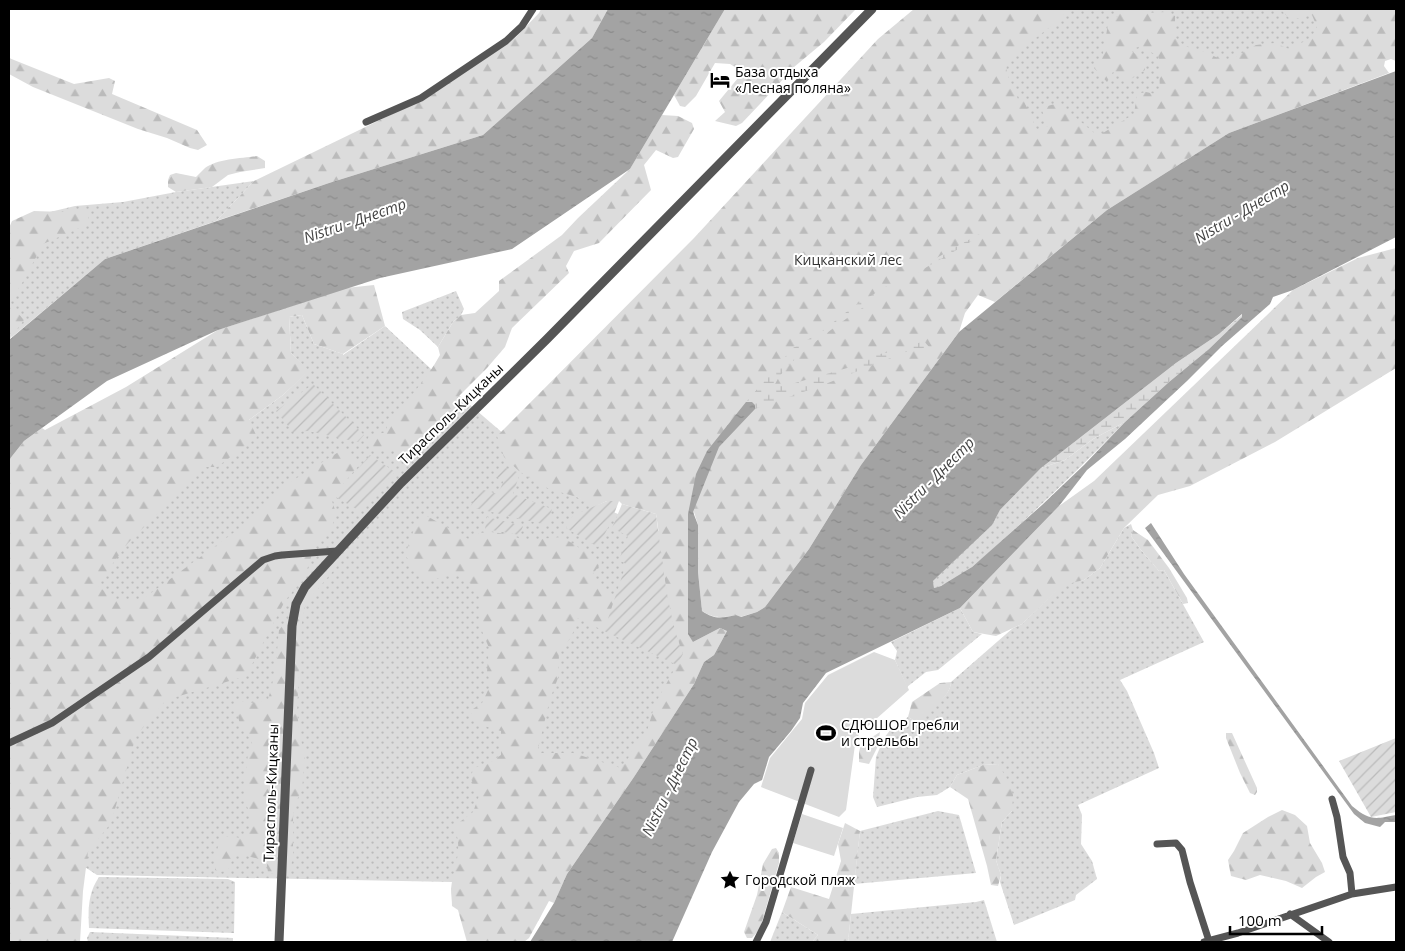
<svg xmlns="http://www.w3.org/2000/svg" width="1405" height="951" font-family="'Open Sans',sans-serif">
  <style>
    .grass { fill: url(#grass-dots) }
    .forest { fill: url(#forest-firs) }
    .wetland { fill: url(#wetland-marsh) }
    .garden { fill: url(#garden-furrows) }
    .pitch { fill: #dcdcdc }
    .water { fill: url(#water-ripples); fill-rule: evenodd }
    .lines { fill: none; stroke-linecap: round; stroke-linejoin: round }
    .minor { stroke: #555; stroke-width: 7 }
    .tertiary { stroke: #555; stroke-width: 9 }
    .labels { text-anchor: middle; stroke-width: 4; stroke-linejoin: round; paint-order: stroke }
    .poi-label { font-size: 14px; fill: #000; stroke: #fff; text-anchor: start }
    .park-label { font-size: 14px; fill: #333; stroke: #fff }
    .street-label { font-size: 14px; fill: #000; stroke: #fff }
    .water-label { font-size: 15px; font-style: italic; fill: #444; stroke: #fff }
  </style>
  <defs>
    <pattern id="grass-dots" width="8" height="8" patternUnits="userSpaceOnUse" patternTransform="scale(1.25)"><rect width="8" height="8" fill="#dcdcdc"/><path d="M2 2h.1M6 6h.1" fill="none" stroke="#bbb" stroke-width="1.8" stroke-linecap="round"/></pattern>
    <pattern id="forest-firs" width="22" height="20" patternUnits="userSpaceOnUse" patternTransform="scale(1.25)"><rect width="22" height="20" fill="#dcdcdc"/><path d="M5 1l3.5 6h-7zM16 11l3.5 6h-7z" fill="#bbb"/></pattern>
    <pattern id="wetland-marsh" width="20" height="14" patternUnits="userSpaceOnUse" patternTransform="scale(1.25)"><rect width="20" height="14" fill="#dcdcdc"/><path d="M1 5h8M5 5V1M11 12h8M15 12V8" fill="none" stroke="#bbb"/></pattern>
    <pattern id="garden-furrows" width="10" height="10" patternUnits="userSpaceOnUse" patternTransform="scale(1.25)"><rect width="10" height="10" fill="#dcdcdc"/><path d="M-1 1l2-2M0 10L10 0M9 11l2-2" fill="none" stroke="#bbb"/></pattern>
    <pattern id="water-ripples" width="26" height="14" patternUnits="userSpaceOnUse" patternTransform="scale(1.25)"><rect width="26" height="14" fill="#a3a3a3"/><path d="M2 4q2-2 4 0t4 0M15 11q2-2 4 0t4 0" fill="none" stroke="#8b8b8b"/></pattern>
  </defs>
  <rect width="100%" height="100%" fill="#fff"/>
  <path class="grass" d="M1042,9H1338L1323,36L1100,137L1041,158L998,64Z
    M254,181L216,221L105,259L12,337L9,331V229L33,216L75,206L123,202L176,192Z
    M456,291L464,309L461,315L453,322L438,347L420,330L403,319L402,312Z
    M302,315L314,344L343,354V355L385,326L462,398L577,497L659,531L688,514L693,642L634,777L473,877L451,882L97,875L53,846L9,635L249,420L283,395L308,371L291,353L289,317Z
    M1125,422C1086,462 1047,500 1006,537C987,554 959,582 934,588L933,581L991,525L1000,510L1041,468L1065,460L1093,439Z
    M1131,524L1133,530L1131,536L1141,550L1159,571L1164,570L1204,642L1120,680L1127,691L1154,753L1159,768L1078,805L1082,815L1081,844L1092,861L1097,879L1076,895L1075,900L1014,925L1000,882L1001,875L996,860L1002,822L1012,811L998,764L983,765L957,775L950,787L937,795L917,797L877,807L873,797L876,757L884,738L891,729L908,717L915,721C926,712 951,697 951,682L1013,628L1022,624L1063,584L1084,580L1100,568L1124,528Z
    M960,608L973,632L982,634L938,670L926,672L907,687L895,660L897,651L891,642Z
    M938,811L959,815L976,873L854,884L860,831Z
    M99,877L228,879L235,882L234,933L89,928C88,910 88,893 99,877Z
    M984,900L997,942H848L851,914L976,902Z
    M782,912L818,935L812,942H770Z
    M90,932L233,938V942H88L87,938Z"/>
  <path class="forest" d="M541,9H608L592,38L483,135L329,183L216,221L254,181L417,102L516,37L539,13Z
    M725,9H856L824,42L794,67L776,87L742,123L736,126L715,121L725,112L719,101L743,72L730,64L715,63L696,96L685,107L680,106L674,95Z
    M914,9H1068L1059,20L1006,61L1007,74L1018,99L1024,101L1037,130L1048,126L1041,108L1058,103L1098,136L1134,114L1137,94L1146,92L1160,95L1159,57L1141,46L1130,50L1144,60L1145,70L1128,81L1113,72L1107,82L1094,68L1102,59L1108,24L1119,15L1117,9H1143L1145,13L1166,12L1175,16V37L1184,46L1200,50L1227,62L1256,45L1275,43L1289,49L1311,38L1317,27L1312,15L1291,20L1280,9H1396V61L1391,59L1385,61L1384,66L1389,73L1229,133L1107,210L995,302L978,295L965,313L959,332L861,465L809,549L765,607L757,612L740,617L736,615C722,618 715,619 702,611L698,572V525L694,512L693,642L720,628L727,631L714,655L704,662L694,684L634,777L567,874L554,903L549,901L529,938L524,942H467L458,910L452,906C452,900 451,895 451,889C453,869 465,846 453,827L473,812L479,796L471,779L473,768L488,764L501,755V731C486,727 478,725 470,711L482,703L491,684L487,672L489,648L482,631L479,612L480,599L474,586L455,574L424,582L405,555L414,529L425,515L470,540L479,533L491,532L507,534L521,539L529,540L562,537L602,562L592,575L615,600L604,631L578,618L571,638L559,651L558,678L550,699L537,753H573L621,768L629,757L635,742L647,731L655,704L683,654C666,612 663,559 656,514L622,504L619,501H607L594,507L577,497L549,489L520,472L504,457L497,436L694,238L878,39Z
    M9,58L74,84L109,78L115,81L112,94L197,130L207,145L198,150L190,148L167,138L138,129L33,87L9,74Z
    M662,115L678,116L692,123L694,129L678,157L673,158L656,150L644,165L651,190L599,243L574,251L566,266L569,273L512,328L505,347L487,368L456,399L463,407L423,450L408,454L392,449L375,451L366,442L369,436L387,432V420C408,401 426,380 440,355L438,347L453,322L461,315L475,313L499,291V281L562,235L578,218L630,169Z
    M257,156L265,161V168L240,172L228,175L212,187L176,192L168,187V180L170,175L176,173L196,177C199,174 202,171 205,168C216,159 242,158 257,156Z
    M83,208L89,216L86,225L43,244L24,280L9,303L24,320L9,340V228L12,221L34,211L63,212Z
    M1396,248V368L1275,442L1190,486L1158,495L1124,528L1100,568L1084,580L1063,585L1022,624L996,636L973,632L960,608L1059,506L1094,481L1293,290L1358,258Z
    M374,285L385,326L343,354L314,344L302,315L289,317L291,353L309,371L283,395L249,420L257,437L217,467H204L128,543L97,585L114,599L140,601L251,520L287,484L345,448L361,463L331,498L336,513L332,527L315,545L305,576L285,601L246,676L166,700L136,736L111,823L88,852L83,891L80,942H9V460L24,441L42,428L45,430L126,387L218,330L346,288Z
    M1133,530L1148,540L1169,568L1187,598L1188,603L1183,604L1164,570L1159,571L1141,550L1131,536Z
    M330,564H339L306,603L302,621L297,711L300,737L305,755L302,790L295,804L293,818V856L290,871L273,874L268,872L266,860L255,858L239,854L233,858L228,870L220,872L215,870C216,859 215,839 229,836C233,836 238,838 242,838L246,836L251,824V816L246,804L245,778L248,754L253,747L251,740L241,728L235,705L241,701L251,703L268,700L275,673L279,630L301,603L314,582Z
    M951,682C951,697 927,714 915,721L908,717L912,702L940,683Z
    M880,732L877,748L869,764L859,762V752L861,744Z
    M1226,733H1232L1257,788V792L1255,795L1250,793L1240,773L1226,738Z
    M998,764L1009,782L1013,795L1012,811L1002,822L996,860L1001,875L998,886L991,885L987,866L968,799L950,787L957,775L983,765Z
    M1282,810L1295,815L1307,826L1310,843L1322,863L1325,872L1316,877L1302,888L1286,881L1260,875L1246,880L1231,876L1228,860L1234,851L1243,833L1268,817Z
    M845,823L860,831L848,942H812L818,935L782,912L791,887L829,899L841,861L838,844Z
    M776,848L779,853V863L760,929L752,938H747L744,932L757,895L763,864L772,849Z"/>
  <path class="wetland" d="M979,234L980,236C956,251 931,264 907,279C877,298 847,317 819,339C803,352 783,367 774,386L788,385L861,364L875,355L895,351L924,341L929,347L908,351L823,385L755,409V405L746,402L793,348L821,332L854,306L887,286Z
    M1243,314L1242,317L1209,349L1169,382L1125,422L1093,439L1065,460L1041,468L1176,363L1219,334Z"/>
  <path class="garden" d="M313,384L364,435L358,442L308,431L293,432L276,411Z
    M370,455L395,472L358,510L334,496Z
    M500,466L520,473L513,494L552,509L547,525L470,507L480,489L498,494L504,480L495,477Z
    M607,501H619L611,522L598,547L566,528L572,517L583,511Z
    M622,504L656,514C662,559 667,613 683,654L677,665L604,631L626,564L619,560L628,536L612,528Z
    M487,517L523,526L520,535L485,529Z
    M1396,738V812L1371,817L1339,761Z"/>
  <path class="pitch" d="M874,652L895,660L909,690L859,734L855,745L846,810L839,817L761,787L770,758L802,719L805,703L828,675Z
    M802,814L843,828L834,856L793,843Z"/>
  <path class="water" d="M608,9H725L630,169L512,249L380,278L218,330L107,381L24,441L9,460V340L105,259L329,183L483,135L592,38Z
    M1396,71V237L1293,290L1273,297L1270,304L1222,346L1187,381L1125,439L1087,470L1059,506L960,608L826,673L803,703L800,718L791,731L769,757L762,780L754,784L739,802L712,852L672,942H530L554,903L567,874L634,777L694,684L704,662L714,655L727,631L720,628L693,642L688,634V514L696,474L707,451L746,402H752L755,405V409L719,447L693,512L698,525V572L702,611C715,620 722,618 736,615L741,617L757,612L765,607L809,549L861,465L959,332L1107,210L1229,133ZM1242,314V317L1209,349L1169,382L1125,422L1084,465L1042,505L972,567L941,586L934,588L933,581L992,525L1000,510L1041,468L1176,363L1219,334Z
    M1151,523L1184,574L1352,806C1370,821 1375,819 1396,815V822H1385L1380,827L1365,823L1354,814L1145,528Z"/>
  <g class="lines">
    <path class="minor" d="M366,122L421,98L506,41L522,26L533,9
      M9,743L52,723L149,657L263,560L275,556L282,555L337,551
      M1332,799L1337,817L1343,857L1350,873L1352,894
      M1157,844L1176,843L1182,850L1190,882L1209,941
      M1290,914L1329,942
      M756,942L766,922L811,770
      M1204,942L1238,933L1352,894L1396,887"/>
    <path class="tertiary" d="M279,942L292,626L296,604L305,587L401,483L547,339L872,9"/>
  </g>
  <defs>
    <symbol id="hotel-bare" viewBox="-9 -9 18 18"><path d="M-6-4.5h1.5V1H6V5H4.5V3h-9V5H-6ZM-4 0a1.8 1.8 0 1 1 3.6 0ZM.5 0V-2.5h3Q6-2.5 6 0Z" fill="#000" stroke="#fff" stroke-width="2.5" paint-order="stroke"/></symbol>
    <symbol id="stadium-bare" viewBox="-9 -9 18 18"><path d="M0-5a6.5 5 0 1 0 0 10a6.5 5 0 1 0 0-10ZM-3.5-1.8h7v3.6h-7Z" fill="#000" stroke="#fff" stroke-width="2.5" paint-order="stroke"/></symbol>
    <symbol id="sight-bare" viewBox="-9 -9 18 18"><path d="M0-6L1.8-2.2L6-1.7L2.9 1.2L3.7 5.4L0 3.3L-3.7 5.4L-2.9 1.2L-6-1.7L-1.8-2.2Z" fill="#000" stroke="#fff" stroke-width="2.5" paint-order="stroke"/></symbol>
  </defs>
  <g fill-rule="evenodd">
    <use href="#hotel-bare" x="706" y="66" width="28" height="28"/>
    <use href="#stadium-bare" x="812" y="719" width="28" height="28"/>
    <use href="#sight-bare" x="716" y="866" width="28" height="28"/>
  </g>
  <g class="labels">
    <g class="poi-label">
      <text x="735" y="77">База отдыха<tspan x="735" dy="16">«Лесная поляна»</tspan></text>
      <text x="841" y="730">СДЮШОР гребли<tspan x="841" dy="16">и стрельбы</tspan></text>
      <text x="745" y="885">Городской пляж</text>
    </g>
    <g class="park-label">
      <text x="848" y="265">Кицканский лес</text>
    </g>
    <g class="street-label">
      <text transform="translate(451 414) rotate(-44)" y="5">Тирасполь-Кицканы</text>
      <text transform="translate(271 793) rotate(-88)" y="5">Тирасполь-Кицканы</text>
    </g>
    <g class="water-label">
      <text transform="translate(1242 212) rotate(-31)" y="5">Nistru - Днестр</text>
      <text transform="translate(355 221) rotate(-19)" y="5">Nistru - Днестр</text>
      <text transform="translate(934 478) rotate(-45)" y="5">Nistru - Днестр</text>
      <text transform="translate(670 787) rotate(-64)" y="5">Nistru - Днестр</text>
    </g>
  </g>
  <rect width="1405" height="951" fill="none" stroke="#000000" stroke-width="20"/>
  <path d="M1230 926v8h92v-8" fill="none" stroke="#000000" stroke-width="2.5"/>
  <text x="1238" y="926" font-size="15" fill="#000000" stroke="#ffffff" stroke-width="4" paint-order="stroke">100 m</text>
</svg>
